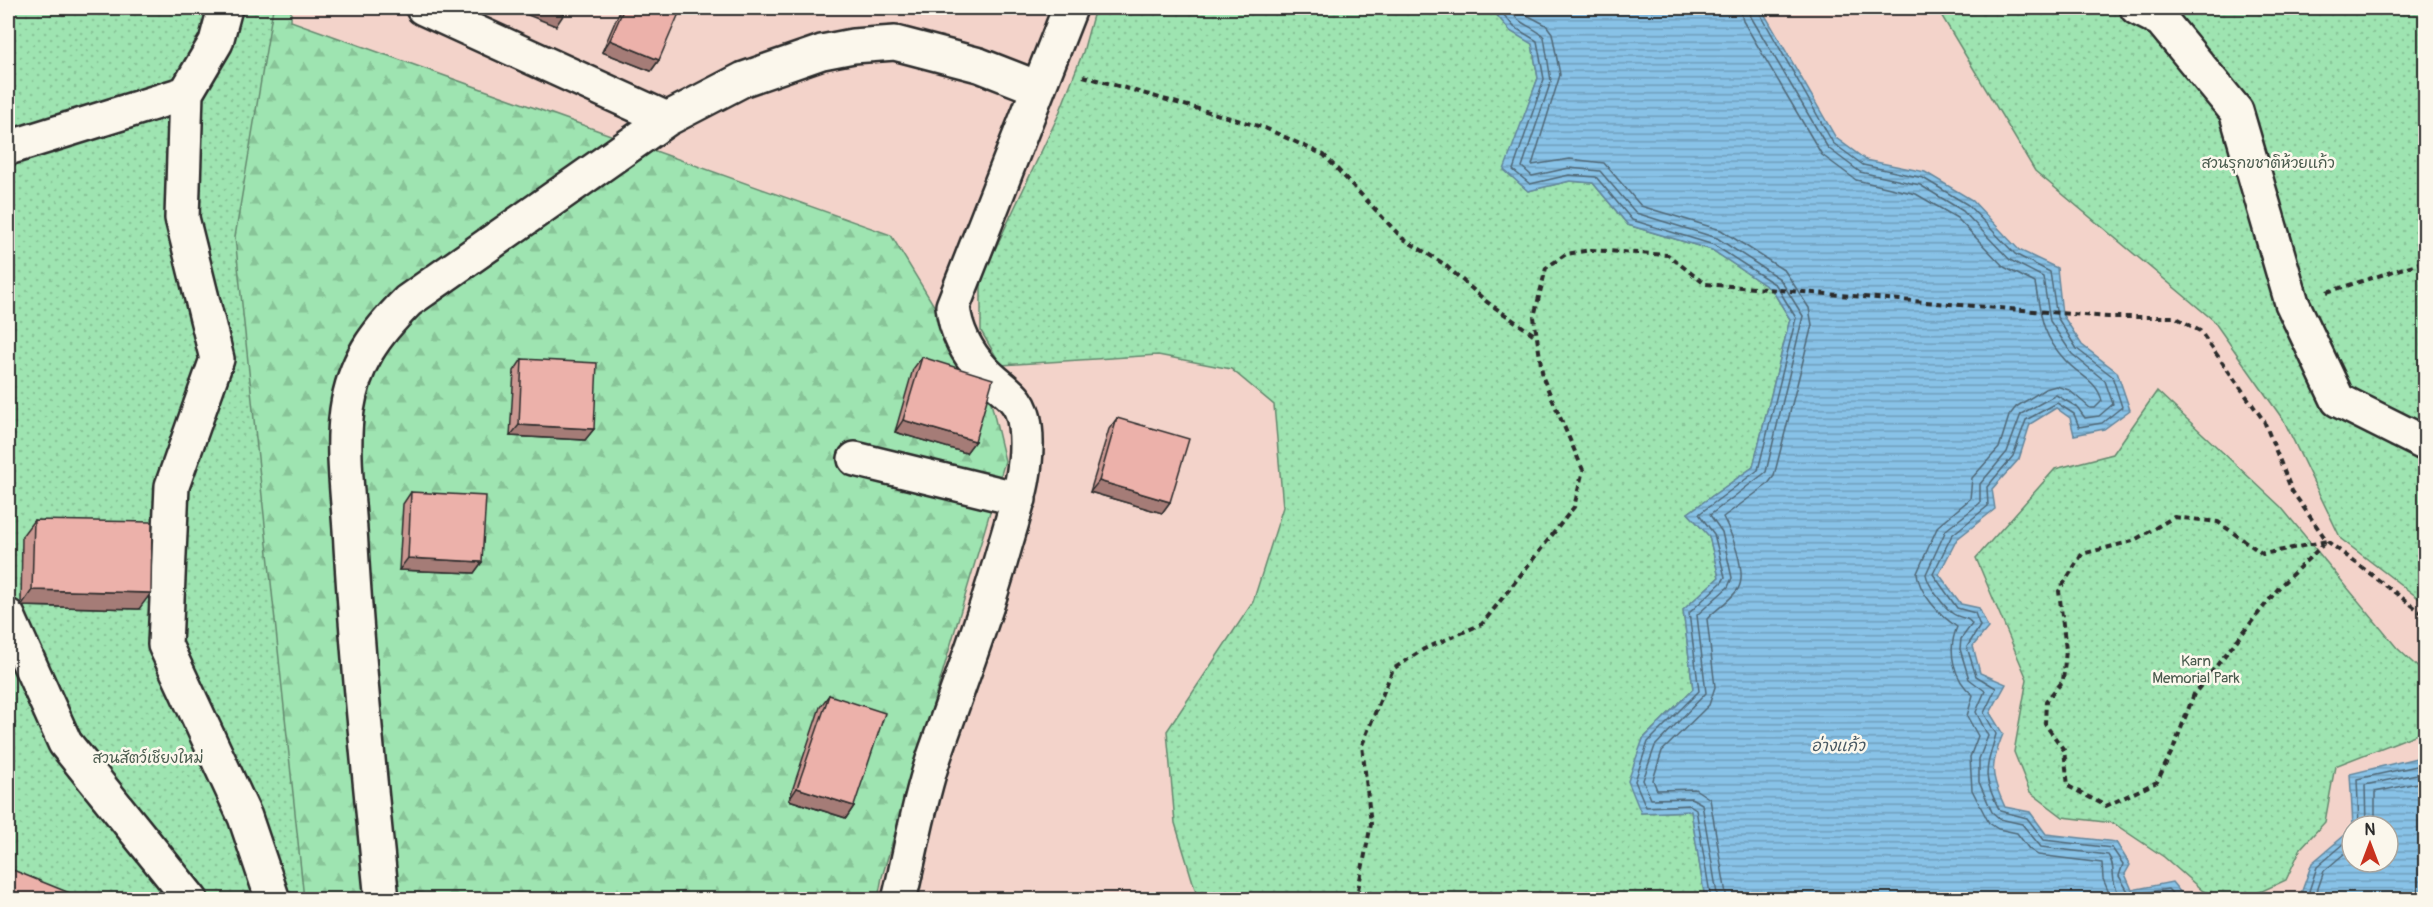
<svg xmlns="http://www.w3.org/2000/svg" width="2433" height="907" font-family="Pangolin,'Playpen Sans Thai',sans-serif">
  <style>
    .built { fill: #f3d3ca; fill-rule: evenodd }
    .forest { fill: url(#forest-firs); stroke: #64886e; stroke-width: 1.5 }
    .park { fill: url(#park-dots); stroke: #64886e; stroke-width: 1.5 }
    .water { fill: url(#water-rules); stroke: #63869c; stroke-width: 1.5 }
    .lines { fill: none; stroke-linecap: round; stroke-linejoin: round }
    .shore { stroke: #506776; stroke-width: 1.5 }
    .minor-casing { stroke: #2b2b2b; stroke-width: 38 }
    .path { stroke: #2b2b2b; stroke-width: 4; stroke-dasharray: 6 4.5; stroke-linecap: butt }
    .minor { stroke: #fbf7ec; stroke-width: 33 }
    .wall { fill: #cb9892; stroke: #2b2b2b; stroke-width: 1.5 }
    .shaded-wall { fill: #a57c77; stroke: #2b2b2b; stroke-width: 1.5 }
    .building { fill: #ecb1aa; stroke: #2b2b2b; stroke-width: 1.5 }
    .labels { text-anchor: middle; stroke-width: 5; stroke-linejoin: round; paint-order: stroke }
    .park-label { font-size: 15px; fill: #48594c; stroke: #fbf7ec }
    .water-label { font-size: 16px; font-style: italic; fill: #475863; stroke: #fbf7ec }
  </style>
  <defs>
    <pattern id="forest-firs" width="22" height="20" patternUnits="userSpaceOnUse" patternTransform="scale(1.5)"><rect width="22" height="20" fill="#9ee4b1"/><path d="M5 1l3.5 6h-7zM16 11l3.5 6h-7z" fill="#88c498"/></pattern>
    <pattern id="park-dots" width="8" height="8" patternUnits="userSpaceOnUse" patternTransform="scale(1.5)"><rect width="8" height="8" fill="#9ee4b1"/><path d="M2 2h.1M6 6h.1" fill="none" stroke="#88c498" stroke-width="1.8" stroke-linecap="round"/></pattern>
    <pattern id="water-rules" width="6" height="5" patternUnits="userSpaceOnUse" patternTransform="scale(1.5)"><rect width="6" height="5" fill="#88c2e7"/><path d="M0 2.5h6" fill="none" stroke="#6f9ebb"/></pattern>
  </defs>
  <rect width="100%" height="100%" fill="#f6e2d8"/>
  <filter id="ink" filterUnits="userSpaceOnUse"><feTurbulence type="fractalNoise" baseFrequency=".0167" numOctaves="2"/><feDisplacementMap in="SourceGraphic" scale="12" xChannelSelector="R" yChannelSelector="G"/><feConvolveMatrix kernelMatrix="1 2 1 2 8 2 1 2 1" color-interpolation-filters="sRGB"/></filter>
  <g filter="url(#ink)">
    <path class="built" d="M273,8H1937L2035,171L2213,320L2284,421L2341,539L2425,603V899H304ZM2352,826H2388V862H2352Z"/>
    <path class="forest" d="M8,8H291V21L891,235L990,398L1005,461L882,877L878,899H8Z"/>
    <path class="park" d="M8,8H273L235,237L304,899H8Z
      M1095,8H1500L1496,14L1510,31L1532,43L1538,78L1505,170L1528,191L1570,181L1593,183L1628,225L1712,250L1772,290L1790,319L1753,467L1688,513L1709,536L1719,577L1683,610L1693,689L1643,739L1641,813L1691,811L1705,899H1198L1175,823L1167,731L1253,602L1283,507L1274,405L1231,369L1158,355L1001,365L981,331V279L1058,116L1083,52Z
      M1937,8H2425V603L2341,539L2284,421L2213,320L2035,171Z
      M2157,391L2281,507L2397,648L2425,674V731L2335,766L2325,822L2301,848L2286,880L2245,899H2224L2203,891L2164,857L2113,823L2063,817L2030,792L2014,752L2027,679L1976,558L2055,469L2113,454Z"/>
    <path class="water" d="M1500,8H1761L1836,138L1866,160L1925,172L1972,200L2019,250L2057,268L2062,314L2082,345L2117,372L2130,410L2104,429L2074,435L2070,418L2056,408L2030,424L2019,459L1992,489L1995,509L1957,539L1939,574L1961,604L1979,608L1988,628L1973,646L1980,673L2006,684L1990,713L2003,734C1990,766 1990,775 2005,807L2030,812L2046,834L2116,842L2130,865L2125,874L2132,890L2172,882L2186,899H1705L1691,811L1641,813L1628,781L1643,739L1693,689L1683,610L1719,577L1709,536L1688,513L1753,467L1790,319L1772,290L1712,250L1628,225L1593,183L1570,181L1528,191L1504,170L1538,78L1532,44L1510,31L1496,14Z
      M2425,756V899H2299L2312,863L2352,829V862H2388V826H2353L2350,774Z"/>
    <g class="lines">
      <path class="shore" d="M1504,8V15L1514,27L1537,41L1544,79L1513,170L1530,184L1569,175L1596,177L1632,220L1714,245L1776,285L1796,318L1758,470L1699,514L1714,534L1725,577L1722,582L1689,613L1699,691L1648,742L1635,781L1646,807L1690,805L1696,809L1711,900
        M1512,8C1513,24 1535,26 1544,37L1551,81L1522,167L1532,176L1569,168L1600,171L1636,213L1717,238L1780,279L1803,316L1766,472L1710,515L1722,532L1732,578L1728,587L1697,615L1706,693L1655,746L1643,780L1651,799L1691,798L1702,804L1718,900
        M1521,8L1525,14L1546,25L1552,33L1560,75L1532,165L1570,159L1604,163L1641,206L1721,230L1785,271L1809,308L1812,325L1774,476L1767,485L1723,517C1731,532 1748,573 1738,589C1730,601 1716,609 1707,619L1715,687L1709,705L1662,751L1653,780L1657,790L1695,789L1710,799L1727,900
        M1740,8L1743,21L1822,155L1856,180L1916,194L1957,218L2004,267L2035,283C2041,315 2041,334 2065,360C2079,376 2097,380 2102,401L2095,408H2090L2069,390L2056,386L2045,389L2016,407L2009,416L1999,448L1972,478L1970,499L1938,526L1917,573C1919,594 1941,616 1957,627C1947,650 1953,679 1973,695L1967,716L1978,736L1970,757L1972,790L1989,823L1998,829L2017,833L2029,849L2038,855L2102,863L2103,879L2112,900
        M1749,8L1751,17L1828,148L1860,172L1920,185L1963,211L2010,260L2043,277L2050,321L2072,354L2105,381L2113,404L2099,416L2085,418L2077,407L2056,395L2021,414L2007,452L1980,484V503L1946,530L1926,574C1928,586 1943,605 1952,613C1959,619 1968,616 1972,624L1961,639L1960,649L1969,679L1985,691L1976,712L1988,736L1979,759V782L1992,812L2000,819L2022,824L2041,847L2108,855C2118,869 2107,880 2123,900
        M1757,8L1833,143L1863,165L1923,178L1968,205L2015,254L2050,272L2057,317L2077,349L2112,376L2122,407L2102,423L2079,427L2074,414L2057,403L2026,420L2013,456L1987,487L1988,506L1952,535L1933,574L1957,608L1975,613L1980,626L1967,647L1976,676L1996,688L1984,713L1996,734C1986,771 1981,775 2000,811L2027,818L2044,840L2112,848L2123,864L2119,876L2130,895L2168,889L2178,900
        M2359,826L2357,779L2426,764
        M2366,826L2365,785L2426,772
        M2375,826V792L2426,781
        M2306,900L2317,867L2352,837
        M2314,900L2324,871L2352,847"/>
      <defs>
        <path id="minor" d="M423,8L667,119
          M2137,8L2161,20L2236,111L2292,303L2338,400L2426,444
          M186,93L182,218L217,359L172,486L165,645L245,817L273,900
          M8,148L186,93L216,42L225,8
          M855,459L1019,499
          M8,616L65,743L191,900
          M382,900C370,782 358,664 351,546C349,502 341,454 347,410C354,362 375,334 408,301L667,119L744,79L822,52L853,46L895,43L979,65L1038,88
          M899,900C911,851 919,800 935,754C960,683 986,614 1006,542C1017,505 1030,465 1025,426C1022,395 1002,391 983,370C967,353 955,330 953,306L1070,8"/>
      </defs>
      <use href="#minor" class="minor-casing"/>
      <path class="path" d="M2245,8L2248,11L2264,8
        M1083,76L1265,128L1324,155L1402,238L1444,264L1487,302L1536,336
        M2327,292L2426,261
        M2174,517L2218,522L2263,554L2327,541L2281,585L2194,694L2174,747L2157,782L2106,806L2068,786L2064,750L2045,724L2046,701L2063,681L2066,650L2059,591L2082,554L2133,541Z
        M1356,900L1371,824L1362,745L1393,669L1424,649L1482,624L1574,507L1583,470L1543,378L1534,317L1546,268L1566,254L1591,250L1668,255L1705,284L2108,317H2175L2200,331L2264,421L2292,491L2327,541L2426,616"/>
      <use href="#minor" class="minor"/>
    </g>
    <path class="wall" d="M621,8H672L659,60L651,71L602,52Z
      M922,357L975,441L966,453L895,432L913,369Z
      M522,359L594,429L585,440L510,436L514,371Z
      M1117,418L1170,502L1162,513L1090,492L1109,429Z
      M411,492L482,562L474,573L399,570L403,504Z
      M34,520L139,609L21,606L22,536Z
      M829,695L854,806L846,818L789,800L820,707Z"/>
    <path class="shaded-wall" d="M510,8H548L564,14L556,26Z
      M610,40L659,60L651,71L602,52Z
      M903,420L975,441L966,453L895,432Z
      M519,425L594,429L585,440L510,436Z
      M1099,481L1170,502L1162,513L1090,492Z
      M408,558L482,562L474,573L399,570Z
      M32,590L151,593L139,609L21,606Z
      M797,788L854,806L846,818L789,800Z"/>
    <path class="building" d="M548,8H567L564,14Z
      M624,8H672L680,11L659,60L610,40Z
      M922,357L993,379L975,441L903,420Z
      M522,359L597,363L594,429L519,425Z
      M1117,418L1189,439L1170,502L1099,481Z
      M411,492L486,496L482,562L408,558Z
      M34,520L152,522L151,593L32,590Z
      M829,695L885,713L854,806L797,788Z
      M8,868L87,900H8Z"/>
  </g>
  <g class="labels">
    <g class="park-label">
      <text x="2268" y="168">สวนรุกขชาติห้วยแก้ว</text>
      <text x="2196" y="666">Karn<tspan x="2196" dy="17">Memorial Park</tspan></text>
      <text x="148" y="763">สวนสัตว์เชียงใหม่</text>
    </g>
    <g class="water-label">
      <text x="1838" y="751">อ่างแก้ว</text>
    </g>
  </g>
  <rect width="2433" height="907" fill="none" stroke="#fbf7ec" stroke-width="30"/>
  <rect x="15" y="15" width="2403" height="877" fill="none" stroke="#2b2b2b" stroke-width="2" filter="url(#ink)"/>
  <g transform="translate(2370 844)"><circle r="28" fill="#fbf7ec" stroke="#a8a59f" stroke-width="1.5"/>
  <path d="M0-4.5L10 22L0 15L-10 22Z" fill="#c8321e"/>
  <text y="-9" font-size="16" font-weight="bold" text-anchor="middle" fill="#2b2b2b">N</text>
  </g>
</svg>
